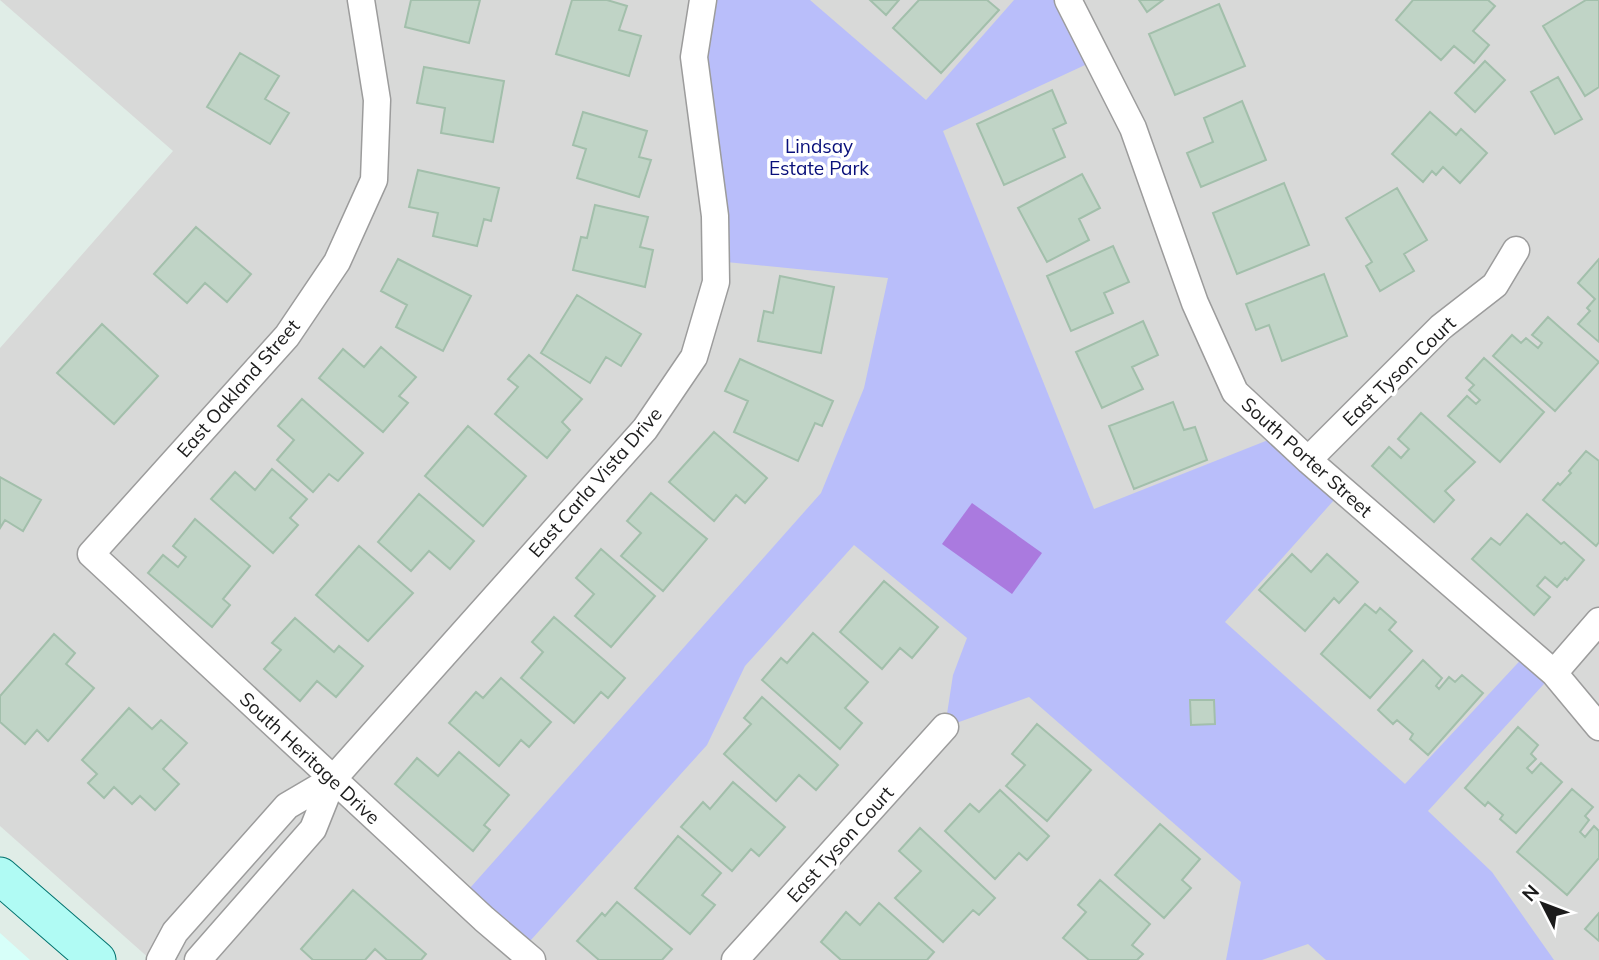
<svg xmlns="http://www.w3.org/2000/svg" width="1599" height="960" font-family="Mulish,sans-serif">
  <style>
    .residential { fill: #d8d9d8 }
    .education { fill: #d7fff9 }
    .park { fill: #b9befa; fill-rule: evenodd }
    .pitch { fill: #aa7adf }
    .building { fill: #c0d4c6; stroke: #a2bfab; stroke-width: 2 }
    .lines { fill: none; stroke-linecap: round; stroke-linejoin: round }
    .minor-casing { stroke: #9c9c9c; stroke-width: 29 }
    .secondary-casing { stroke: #02726e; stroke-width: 39 }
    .minor { stroke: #fff; stroke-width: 26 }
    .secondary { stroke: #b0fbf4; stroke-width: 37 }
    .labels { text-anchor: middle; stroke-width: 7; stroke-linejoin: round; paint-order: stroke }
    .park-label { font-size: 19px; fill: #080f7a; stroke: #fff }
    .street-label { font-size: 19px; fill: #1b1b1b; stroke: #fff }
  </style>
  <rect width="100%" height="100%" fill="#e0ede7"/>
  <path class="residential" d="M0,0H1599V960H151L0,826V348L173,151Z"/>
  <path class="education" d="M0,933L30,960H0Z"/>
  <path class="park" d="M703,0H810L926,100L1014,0H1068L1098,59L943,131L1094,509L1281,435L1343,490L1225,622L1405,784L1529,651L1554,673L1428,811L1492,872L1554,960H1326L1308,944L1262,960H1226L1241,882L1029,697L945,727L953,675L967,638L854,545L745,666L707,745L521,951L462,897L821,493L864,388L888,278L716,261ZM1214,700L1215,724L1191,725L1190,701Z"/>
  <path class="pitch" d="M972,503L1042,553L1012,594L942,544Z"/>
  <path class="building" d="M411,0H480L469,43L405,27Z
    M572,0H607L627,6L619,30L641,36L629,76L556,54Z
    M870,0H899L886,15Z
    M919,0H987L999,10L941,73L893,28Z
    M1139,0H1163L1147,12Z
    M1413,0H1488L1495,6L1473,31L1489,45L1474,63L1454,46L1441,60L1396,20Z
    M1586,0H1599V87L1585,96L1543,26Z
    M1219,4L1245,66L1175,95L1149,34Z
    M240,53L279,76L265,99L289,113L270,144L207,107Z
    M1485,61L1505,80L1475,112L1455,93Z
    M424,67L504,81L493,142L441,133L445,108L417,103Z
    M1558,77L1582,119L1555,134L1531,92Z
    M1052,90L1066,123L1053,129L1065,157L1004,185L977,124Z
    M1242,101L1266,160L1201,187L1187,153L1213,142L1204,118Z
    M583,112L647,131L639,157L651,160L639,197L577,178L586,149L573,145Z
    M1430,112L1456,135L1461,129L1487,153L1460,183L1443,167L1436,175L1432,171L1423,182L1392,154Z
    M418,170L499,188L491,221L484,219L477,246L433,236L438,213L409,207Z
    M1082,174L1100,208L1079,219L1089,240L1047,262L1018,208Z
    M1284,183L1309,245L1237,274L1213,213Z
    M1397,188L1427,240L1404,254L1414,271L1380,291L1366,266L1372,262L1346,218Z
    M595,205L648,217L640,247L653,250L645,287L573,270L581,237L587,238Z
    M196,227L251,274L227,302L205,283L187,303L154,274Z
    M1113,246L1129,282L1104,293L1113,313L1071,331L1047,276Z
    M398,259L471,296L443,351L396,327L407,305L381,291Z
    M1599,259V342L1578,324L1590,311L1587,308L1595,299L1578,283Z
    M1324,274L1347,336L1282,361L1269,325L1256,330L1246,304Z
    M780,276L834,287L821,353L758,341L764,311L773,313Z
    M577,295L641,334L621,366L606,357L590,383L541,353Z
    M1548,317L1599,362L1555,411L1493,356L1512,335L1521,343L1526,338L1538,348L1542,343L1532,335Z
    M1143,321L1158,355L1132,367L1143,389L1102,408L1076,352Z
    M102,324L158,376L114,424L57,373Z
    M381,347L416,377L399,396L408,403L383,432L319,378L343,349L364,367Z
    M529,355L582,399L562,422L570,430L547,458L495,414L518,387L508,379Z
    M1484,358L1544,412L1500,462L1448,416L1467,396L1476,404L1480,400L1469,390L1474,385L1466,378Z
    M740,359L833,401L822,426L815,423L798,461L734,432L748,401L725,391Z
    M302,399L363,453L338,481L329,474L313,492L277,460L294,440L278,426Z
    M1173,402L1184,430L1195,427L1207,460L1134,489L1109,426Z
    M1421,413L1475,462L1445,491L1454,500L1434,522L1372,466L1389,447L1401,458L1409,449L1398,439Z
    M468,426L526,476L483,526L425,476Z
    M714,432L767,478L745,503L736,495L714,521L669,482Z
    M1586,451L1599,461V542L1596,546L1543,500L1558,483L1560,485L1571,473L1569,471Z
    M272,469L307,499L290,518L298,525L273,553L211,499L235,472L255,490Z
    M0,477L41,500L23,531L5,520L0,528Z
    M651,493L707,539L663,591L621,556L641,533L627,521Z
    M419,494L474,541L450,569L429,551L411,571L378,542Z
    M1527,514L1561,544L1564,542L1584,560L1567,580L1565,578L1557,587L1545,577L1537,586L1550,597L1534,615L1472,559L1491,538L1500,545Z
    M195,519L250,566L223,599L230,605L212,627L148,573L163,555L178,567L186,557L173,546Z
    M359,546L413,593L368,641L316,595Z
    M601,549L655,596L611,647L575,616L594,594L576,578Z
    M1292,554L1311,572L1327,554L1358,582L1339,603L1334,598L1305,631L1259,590Z
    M884,581L938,627L912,658L900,648L882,669L840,632Z
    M1365,604L1376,613L1380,608L1396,622L1389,630L1412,651L1370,698L1321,654Z
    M554,617L625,678L608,698L601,692L574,723L521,678L543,652L532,642Z
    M295,618L334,652L339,646L363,666L336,697L317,681L300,701L264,669L281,650L272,643Z
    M813,633L868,682L845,708L862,723L840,749L762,680L781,658L787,663Z
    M54,634L75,653L66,664L94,688L48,741L37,730L25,744L0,722V696Z
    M1423,660L1442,678L1436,686L1439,689L1449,677L1455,682L1462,675L1483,693L1428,755L1410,739L1413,734L1397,720L1393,724L1378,710Z
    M501,678L551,722L529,747L521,740L499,766L449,723L476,692L483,698Z
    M762,697L838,765L816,790L799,775L776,801L724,754L751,724L744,718Z
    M1190,700H1214L1215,724L1191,725Z
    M129,708L152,729L161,720L187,743L163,769L179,784L155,810L140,796L132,804L114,787L104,798L88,783L97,774L82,760Z
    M1037,724L1091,770L1047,821L1006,786L1025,765L1012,754Z
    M1518,727L1538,745L1531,754L1536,759L1527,768L1532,773L1541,763L1562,782L1516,833L1500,819L1503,815L1488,802L1485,806L1465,788Z
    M459,752L509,795L484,825L490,830L473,851L395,784L417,758L438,776Z
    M733,782L785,827L759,856L751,849L732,871L681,827L703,802L710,809Z
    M1572,789L1593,807L1585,816L1589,820L1580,832L1585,837L1594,826L1599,831V858L1567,895L1517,852Z
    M1000,790L1049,836L1027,860L1019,853L995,879L945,831L970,804L979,812Z
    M1160,824L1200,859L1182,880L1191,888L1164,918L1115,875Z
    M920,828L995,898L979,915L973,910L943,942L895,898L921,871L899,851Z
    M678,836L721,873L702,895L715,905L690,934L635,888Z
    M1100,880L1150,924L1132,945L1143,954L1137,960H1089L1063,938L1086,912L1078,905Z
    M353,890L426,954L421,960H387L375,949L365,960H313L301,949Z
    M617,902L672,949L662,960H599L577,941L602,913L605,916Z
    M879,903L934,952L927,960H841L821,942L846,912L860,925Z
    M1599,913V941L1585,929Z"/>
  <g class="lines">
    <defs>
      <path id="minor" d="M361,0L377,100L374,180L337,262L287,336L91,554L484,919L532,960
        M1068,0L1133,128L1195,303L1235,392L1308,460L1554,673L1599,727
        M1308,460L1441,327L1495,285L1516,250
        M1554,673L1599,621
        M160,960L175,932L287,806L333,779L645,429L694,357L716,282L715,216L694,57L703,0
        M198,960L313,829L333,779
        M735,960L945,727"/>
      <path id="secondary" d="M0,876L97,960"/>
    </defs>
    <use href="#minor" class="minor-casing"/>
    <use href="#secondary" class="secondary-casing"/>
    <use href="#minor" class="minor"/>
    <use href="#secondary" class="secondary"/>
  </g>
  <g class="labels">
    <g class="park-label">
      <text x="819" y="153">Lindsay<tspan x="819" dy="22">Estate Park</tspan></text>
    </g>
    <g class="street-label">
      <text transform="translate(1399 371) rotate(-44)" y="7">East Tyson Court</text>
      <text transform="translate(238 388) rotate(-49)" y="7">East Oakland Street</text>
      <text transform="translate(1307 457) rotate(42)" y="7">South Porter Street</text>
      <text transform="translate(595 482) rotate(-49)" y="7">East Carla Vista Drive</text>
      <text transform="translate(310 758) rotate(43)" y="7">South Heritage Drive</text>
      <text transform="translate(840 844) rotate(-48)" y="7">East Tyson Court</text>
    </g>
  </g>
  <g transform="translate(1543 904) rotate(312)" stroke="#ffffff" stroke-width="5" paint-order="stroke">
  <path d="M0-5L12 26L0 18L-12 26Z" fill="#1b1b1b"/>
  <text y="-10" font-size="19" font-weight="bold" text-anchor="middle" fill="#1b1b1b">N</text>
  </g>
</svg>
